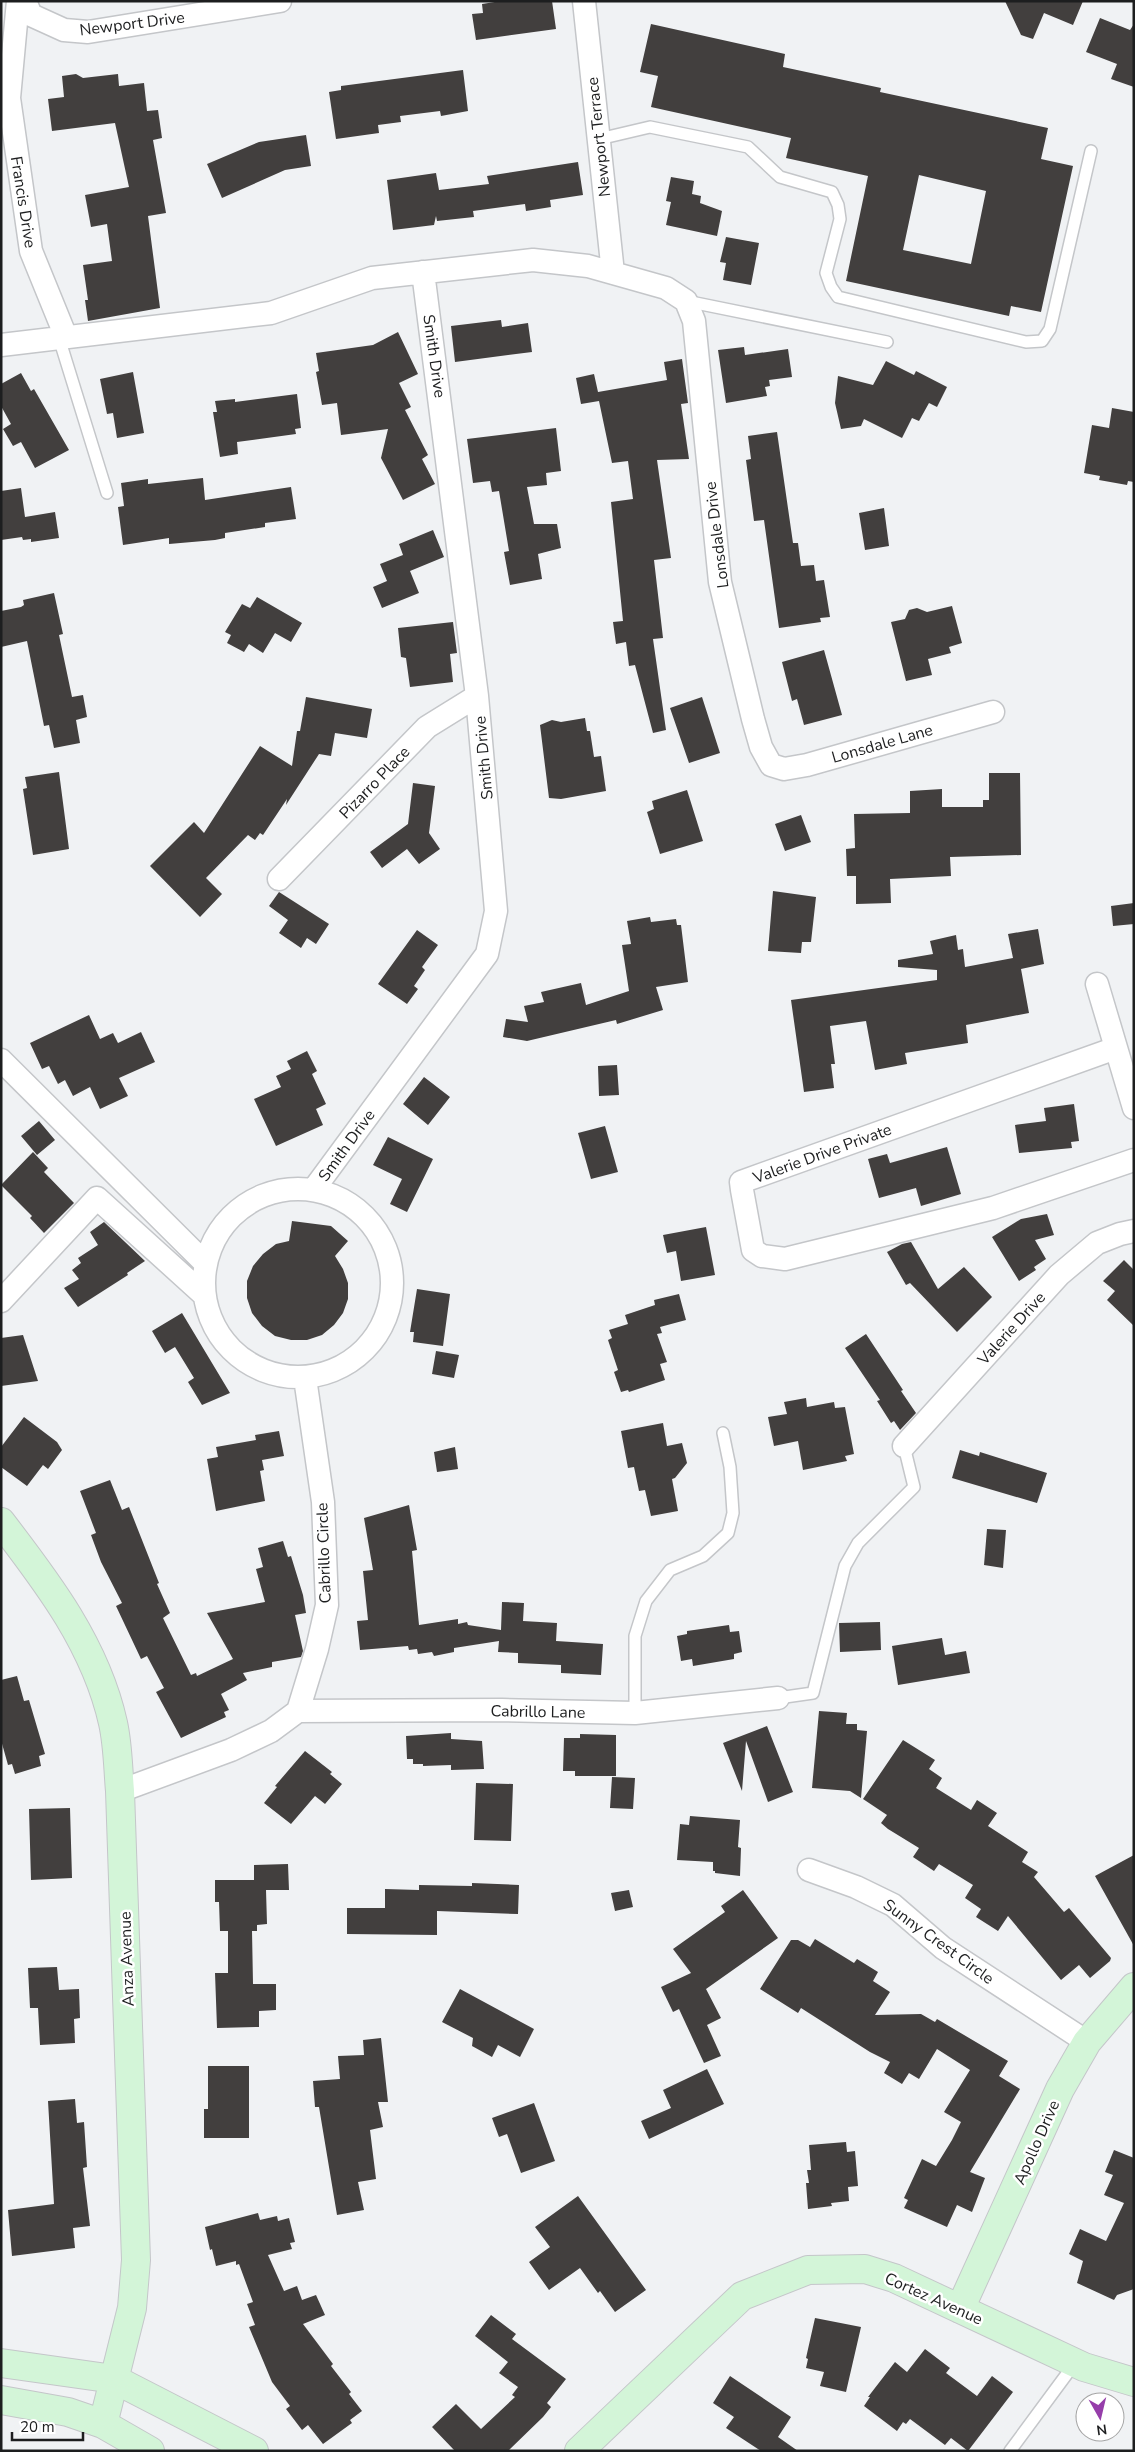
<svg xmlns="http://www.w3.org/2000/svg" width="1135" height="2452" font-family="'Nunito Sans',sans-serif">
  <style>
    .building { fill: #423f3e; fill-rule: evenodd }
    .lines { fill: none; stroke-linecap: round; stroke-linejoin: round }
    .lane-casing { stroke: #c4c6c9; stroke-width: 14 }
    .street-casing { stroke: #c4c6c9; stroke-width: 25 }
    .secondary-casing { stroke: #c4c6c9; stroke-width: 30 }
    .lane { stroke: #fff; stroke-width: 11 }
    .street { stroke: #fff; stroke-width: 22 }
    .secondary { stroke: #d3f5d8; stroke-width: 28 }
    .labels { text-anchor: middle; stroke-width: 5; stroke-linejoin: round; paint-order: stroke }
    .street-label { font-size: 16px; fill: #1d1e1f; stroke: #fff }
  </style>
  <rect width="100%" height="100%" fill="#f0f2f4"/>
  <path class="building" d="M501,1H552L556,29L476,40L472,14L483,13L482,4Z
    M1005,1H1083L1073,25L1044,13L1033,39L1021,35Z
    M1100,18L1130,30L1134,24V87L1111,79L1117,64L1086,52Z
    M651,24L785,54L783,67L881,88L880,92L1048,128L1041,159L1073,166L1041,312L1011,306L1009,316L846,281L868,176L786,158L791,138L651,107L658,76L640,72ZM919,175L986,191L971,264L903,250Z
    M463,70L468,111L441,116L440,111L400,116L401,122L378,125L379,133L336,139L329,92L341,90V86Z
    M76,74L83,78L118,74L119,86L144,83L147,111L158,110L162,138L153,140L166,213L148,216L160,308L88,321L85,300H88L83,265L112,261L107,224L91,227L85,195L129,187L115,123L52,131L48,99L64,97L62,76Z
    M306,135L311,166L285,170L222,198L207,164L259,142Z
    M578,162L583,195L550,200L551,207L526,211L525,204L473,211L474,217L437,221L436,216L434,225L393,230L387,180L436,173L439,190L489,184L487,176Z
    M671,177L694,181L692,194L701,196L700,203L722,211L717,236L666,225L671,202L666,201Z
    M726,237L759,243L751,285L723,280L726,263L720,262Z
    M501,320L502,327L528,323L532,352L455,362L451,326Z
    M398,332L418,374L399,383L411,407L405,410L428,455L422,459L435,484L403,500L381,458L388,429L341,435L337,403L322,405L316,372L319,371L316,353L373,345Z
    M744,347L745,355L788,349L792,377L769,380L770,386L765,387L767,396L726,403L718,350Z
    M682,359L688,403L681,404L689,459L657,460L671,558L654,560L663,638L653,639L666,730L653,733L635,665L629,666L626,642L616,644L613,622L623,621L611,502L633,499L628,461L612,463L599,401L581,404L576,378L594,374L598,392L667,380L664,362Z
    M886,361L914,375L916,371L947,387L937,407L929,403L919,421L912,418L902,438L864,419L861,426L841,429L835,403L838,376L873,385Z
    M133,372L144,433L117,438L113,413L107,414L100,379Z
    M21,373L31,391L34,389L69,450L35,468L21,442L13,446L3,429L11,424L1,406V384Z
    M297,394L301,428L295,429L296,434L237,442L238,454L220,457L213,412H217L215,401L235,399V402Z
    M1112,408L1134,412V482L1128,481L1127,485L1099,480L1100,476L1084,473L1092,425L1109,428Z
    M556,428L561,471L546,473L547,485L527,487L534,524H557L561,548L538,554L542,579L510,585L504,552L509,551L499,491L492,492L490,481L473,483L467,439Z
    M777,432L793,543H798L801,566L814,565L816,581L824,580L830,617L820,618L821,622L779,628L764,520L754,521L746,460L751,459L748,436Z
    M203,478L205,500L291,487L296,519L265,523V527L225,533V538L215,540L169,544V538L123,545L118,507L124,506L121,483L148,479V484Z
    M21,488L25,517L55,512L59,538L31,542V539L23,540L22,537L1,540V491Z
    M884,508L889,546L865,550L859,513Z
    M433,530L444,557L410,571L419,593L382,608L373,587L387,581L380,564L403,555L399,544Z
    M54,593L63,634L59,635L72,697L83,695L87,717L76,720L80,743L54,748L49,725L44,726L27,641L1,647V611L21,607L24,605L23,600Z
    M257,597L302,623L291,642L275,633L263,653L249,644L244,652L227,643L231,635L225,632L242,604L250,608Z
    M952,606L962,643L949,647L951,653L928,659L932,675L906,681L891,622L905,619L909,610L917,608L927,612Z
    M453,622L457,653L450,654L453,682L410,687L406,658L401,657L398,628Z
    M824,650L842,715L804,725L797,699L792,701L782,662Z
    M306,697L372,709L367,738L335,733L331,756L319,754L286,805L287,799L263,835L260,833L255,840L248,835L206,878L222,894L200,917L150,866L194,822L204,833L260,746L292,766L297,731H300Z
    M702,697L720,753L689,763L670,708Z
    M585,718L587,731H590L594,757L601,756L606,791L561,799L549,798L540,725L552,720L561,722Z
    M59,772L69,849L33,855L23,789L27,788L25,777Z
    M989,773H1020L1021,855L950,857L951,876L890,879L891,903L856,904V876H847L846,849L855,848L854,814L910,813V791L942,789V807H983V800H989Z
    M413,783L435,786L429,833L440,849L419,864L407,849L382,868L370,852L408,824Z
    M687,790L703,841L660,854L647,812L654,809L652,801Z
    M801,815L811,842L785,851L775,824Z
    M773,891L816,897L811,942H802L801,953L768,951Z
    M279,892L329,924L316,944L307,938L301,948L279,933L288,920L269,906Z
    M1134,903V924L1113,926L1111,906Z
    M650,917L651,922L676,919L677,925H681L688,982L656,987L663,1010L617,1024L616,1020L527,1041L503,1037L506,1019L528,1022L524,1006L544,1002L541,992L581,983L586,1005L629,991L622,945L631,944L627,921Z
    M1038,929L1044,964L1021,969L1029,1013L966,1025L968,1043L905,1053L907,1064L875,1070L866,1021L830,1026L835,1064H831L834,1088L804,1092L791,1000L937,980V970L898,967V960L933,954L930,941L956,935L958,950L963,949L965,967L1013,958L1008,934Z
    M417,930L438,945L422,967L425,970L414,986L418,989L407,1004L378,984Z
    M89,1015L100,1039L113,1033L118,1043L141,1032L155,1062L119,1078L128,1096L100,1109L90,1087L73,1096L65,1080L58,1084L49,1066L42,1069L30,1043Z
    M307,1051L317,1071L312,1074L326,1104L316,1109L323,1125L276,1146L254,1099L281,1087L276,1076L291,1069L287,1061Z
    M617,1065L619,1095L599,1096L598,1066Z
    M424,1077L450,1097L428,1125L403,1104Z
    M1074,1104L1079,1141L1071,1142L1072,1148L1019,1153L1015,1125L1046,1121L1044,1108Z
    M39,1121L55,1140L37,1155L21,1136Z
    M605,1126L618,1172L591,1179L578,1133Z
    M388,1137L433,1159L407,1212L390,1204L402,1179L373,1165Z
    M947,1147L961,1194L921,1206L916,1188L879,1198L868,1159L887,1154L890,1163Z
    M33,1152L48,1168L44,1172L74,1203L44,1233L30,1218L32,1216L1,1185Z
    M1047,1214L1054,1235L1035,1240L1046,1259L1034,1267L1036,1270L1019,1281L992,1237L1021,1219Z
    M292,1221L331,1226L348,1241L335,1256L343,1269L348,1283V1299L343,1313L334,1325L322,1335L307,1340H291L275,1336L262,1326L252,1313L247,1298V1281L253,1266L263,1254L276,1244L289,1241Z
    M104,1222L145,1261L127,1273L128,1275L78,1307L64,1288L79,1279L72,1270L81,1263L78,1258L98,1245L90,1232Z
    M706,1227L715,1275L681,1281L676,1251L667,1253L663,1235Z
    M911,1242L938,1289L964,1267L992,1297L957,1332L910,1283L906,1285L887,1252L902,1244Z
    M1124,1260L1134,1270V1326L1107,1300L1115,1291L1103,1281Z
    M417,1289L450,1294L443,1346L413,1342L414,1332H410Z
    M679,1294L686,1320L660,1327L662,1333L657,1334L667,1362L660,1364L665,1380L629,1392L628,1390L621,1392L614,1372L618,1370L608,1340L612,1338L609,1330L628,1324L625,1315L655,1305L654,1300Z
    M182,1313L230,1393L202,1405L188,1382L194,1378L175,1347L165,1353L152,1331Z
    M866,1334L903,1390L901,1391L916,1413L900,1430L894,1421L891,1423L877,1401L880,1400L845,1348Z
    M23,1335L38,1381L1,1386V1338Z
    M436,1351L459,1355L454,1378L432,1374Z
    M806,1398L807,1407L834,1402L835,1408L845,1407L854,1454L845,1456L847,1461L803,1470L798,1441L774,1446L768,1417L787,1414L784,1402Z
    M24,1417L57,1442L62,1450L48,1469L43,1465L27,1486L1,1467V1447Z
    M663,1423L667,1446L682,1443L687,1463L675,1478L672,1479L678,1511L651,1516L645,1490L639,1491L634,1467L628,1468L621,1431Z
    M279,1431L284,1456L262,1460L264,1470L260,1471L265,1501L216,1511L207,1459L218,1457L216,1447L256,1440L255,1435Z
    M455,1447L458,1469L437,1472L434,1452Z
    M960,1450L979,1456L980,1452L1047,1473L1037,1503L952,1478Z
    M110,1480L122,1510L129,1507L159,1583L157,1584L170,1613L163,1618L191,1675L196,1673L197,1676L233,1659L207,1613L265,1602L256,1569L263,1567L258,1548L283,1541L288,1557L291,1556L303,1595L306,1613L295,1615L303,1651L301,1657L272,1662V1667L243,1673L247,1680L221,1694L229,1710L224,1712L226,1717L181,1738L156,1692L164,1688L147,1656L141,1659L116,1606L122,1603L101,1562L91,1535L96,1533L80,1491Z
    M409,1505L417,1550L412,1551L419,1625L458,1619V1624L467,1622L468,1625L501,1630L502,1602L524,1603L523,1621L557,1623L556,1641L603,1644L601,1675L561,1673V1665L518,1663V1653L498,1652L499,1641L454,1648V1652L434,1656L432,1652L418,1654L417,1649L409,1650L408,1646L360,1650L357,1621L368,1620L363,1571L373,1570L364,1518Z
    M987,1529L1006,1530L1003,1568L984,1565Z
    M880,1622L881,1650L840,1652L839,1623Z
    M729,1625L730,1632L739,1631L742,1652L734,1654V1659L693,1666L692,1659L681,1661L677,1636L687,1634V1631Z
    M942,1638L945,1655L966,1651L970,1673L898,1685L892,1646Z
    M17,1676L24,1701L29,1700L45,1754L39,1756L41,1766L15,1774L12,1764L8,1765L1,1740V1680Z
    M819,1711L847,1713L846,1724H857V1730L867,1731L861,1798L850,1791L812,1788Z
    M767,1726L793,1792L768,1802L746,1741L742,1791L723,1743Z
    M451,1733V1739L482,1741L484,1769L451,1770V1765L423,1766V1764H413V1759H407L406,1736Z
    M580,1734L616,1735V1776H575V1771H563L564,1738H580Z
    M903,1740L935,1760L929,1769L942,1778L936,1788L971,1810L977,1800L997,1813L988,1826L1028,1852L1022,1862L1038,1872L1034,1877L1064,1912L1069,1908L1111,1958L1110,1961L1090,1978L1079,1965L1061,1980L1008,1916L998,1931L976,1917L981,1909L965,1898L973,1885L939,1864L934,1871L913,1857L919,1848L888,1829L881,1823L887,1815L863,1799Z
    M305,1751L332,1772L330,1774L342,1784L325,1804L315,1796L291,1824L264,1803L277,1787L275,1786Z
    M612,1777L635,1778L633,1809L610,1808Z
    M476,1783L513,1784L511,1841L474,1840Z
    M70,1808L72,1878L31,1880L29,1809Z
    M690,1816L740,1820L738,1847L741,1848L740,1876L715,1873V1871H713V1862L677,1860L680,1824L689,1825Z
    M1134,1855V1946L1095,1876Z
    M288,1864L289,1890H266L267,1924L257,1925V1931H252L253,1984H276V2010L259,2011V2027L217,2028L215,1973H228V1931H220L219,1902H215V1880H254V1865Z
    M472,1883L519,1885L518,1914L437,1911V1935L347,1934V1908H385V1889L419,1890V1885L472,1886Z
    M629,1890L633,1907L615,1911L611,1893Z
    M743,1890L778,1938L706,1989L721,2018L707,2025L721,2056L704,2063L679,2009L673,2012L661,1987L691,1973L673,1949L725,1912L721,1906Z
    M815,1939L854,1963L857,1959L878,1972L873,1981L890,1992L875,2015L921,2014L935,2022L937,2019L1008,2061L999,2076L1020,2089L970,2172L985,2178L972,2212L957,2205L947,2227L904,2208L908,2200L904,2198L922,2159L936,2166L952,2140L961,2122L944,2112L970,2070L937,2049L919,2079L909,2073L902,2084L884,2073L890,2062L870,2052L801,2008L798,2013L760,1989L791,1940H798L810,1947Z
    M57,1967L59,1990L79,1989L80,2018L74,2019L75,2043L40,2045L38,2008H30L28,1968Z
    M460,1989L534,2029L520,2057L498,2045L492,2057L472,2046L473,2038L442,2022Z
    M381,2038L388,2102H378L383,2127L370,2130L376,2179L358,2182L364,2210L337,2215L319,2107H315L313,2081L340,2079L338,2056L364,2055L363,2040Z
    M208,2066H249V2138H204V2109H208Z
    M707,2069L724,2104L649,2139L641,2121L671,2108L663,2090Z
    M75,2099L77,2123L84,2122L87,2167L83,2168L90,2226L73,2228L75,2248L12,2256L8,2210L54,2204L48,2101Z
    M534,2103L555,2161L521,2173L507,2134L499,2137L492,2118Z
    M846,2142L847,2152L855,2151L858,2186L848,2187L849,2201L831,2203L832,2206L808,2209L806,2183H809L807,2170H811L809,2145Z
    M1114,2150L1134,2158V2289L1117,2295L1114,2300L1077,2283L1083,2261L1069,2254L1080,2229L1106,2241L1124,2203L1104,2195L1113,2175L1105,2172Z
    M578,2196L646,2290L615,2312L600,2291L598,2293L580,2268L549,2290L529,2262L550,2247L535,2227Z
    M258,2213L260,2220L277,2216L278,2221L289,2218L295,2242L290,2243L292,2249L268,2255L284,2291L297,2286L302,2300L316,2295L325,2315L303,2324L333,2364L331,2366L351,2392L349,2394L362,2411L350,2420L352,2423L323,2444L308,2425L302,2430L286,2409L290,2406L272,2382L249,2327L255,2325L247,2304L253,2302L239,2264L236,2265V2261L216,2266L212,2249L210,2250L205,2227Z
    M491,2315L516,2334L512,2339L566,2379L547,2403L551,2407L543,2417L508,2451H455L432,2427L456,2404L481,2429L515,2397L512,2395L518,2387L499,2373L508,2362L475,2336Z
    M815,2318L861,2327L846,2392L820,2386L824,2372L806,2368L808,2359L806,2358Z
    M925,2349L950,2368L946,2373L977,2396L992,2376L1013,2392L968,2451L951,2438L945,2445L910,2419L906,2424L903,2422L897,2431L864,2406L870,2397H868L895,2362L907,2372Z
    M730,2376L791,2417L778,2437L798,2451H761L726,2428L734,2417L713,2403Z"/>
  <g class="lines">
    <defs>
      <path id="lane" d="M599,139L650,127L748,147L780,177L832,192L838,205L840,219L826,273L831,287L838,297L1026,342L1042,341L1050,329L1091,151
        M686,301L887,342
        M59,338L107,493
        M778,1698L813,1693L845,1566L858,1543L914,1487L904,1446
        M635,1713V1636L646,1601L670,1570L703,1556L728,1533L733,1513L730,1467L723,1433
        M1010,2451L1075,2363"/>
      <path id="street" d="M18,1L9,98L31,251L66,337
        M25,1L31,15L64,30L88,32L280,1
        M584,1L613,273
        M1,345L271,313L372,278L533,260L588,266L666,288L686,301L694,321L720,582L753,719L761,747L771,765L784,769L807,765L993,712
        M279,879L427,727L477,696
        M1097,984L1134,1108
        M1116,1048L741,1182L742,1190L753,1250L762,1256L785,1259L993,1208L1134,1160
        M1,1060L205,1263
        M204 1283a94 94 0 1 1 188 0a94 94 0 1 1-188 0Z
        M314,1189L487,954L496,911L477,696L423,272
        M1,1301L97,1198L203,1294
        M904,1446L1059,1275L1097,1243L1120,1234L1134,1231
        M298,1711L502,1710L635,1713L778,1698
        M120,1791L231,1750L271,1731L298,1711L317,1649L327,1605L323,1502L305,1378
        M809,1870L856,1887L893,1905L943,1948L1087,2042"/>
      <path id="secondary" d="M1,1522C48,1583 96,1646 113,1723C118,1745 118,1769 120,1791L136,2260L132,2308L103,2424
        M960,2309L1060,2089L1087,2042L1134,1987
        M1,2363L114,2379L254,2451
        M1,2400L68,2412L103,2424L150,2451
        M579,2451L742,2296L808,2270L865,2269L894,2278L1084,2367L1134,2382"/>
    </defs>
    <use href="#lane" class="lane-casing"/>
    <use href="#street" class="street-casing"/>
    <use href="#secondary" class="secondary-casing"/>
    <use href="#lane" class="lane"/>
    <use href="#street" class="street"/>
    <use href="#secondary" class="secondary"/>
  </g>
  <g class="labels">
    <g class="street-label">
      <text transform="translate(132 23) rotate(-7)" y="6">Newport Drive</text>
      <text transform="translate(598 137) rotate(-96)" y="6">Newport Terrace</text>
      <text transform="translate(24 202) rotate(81)" y="6">Francis Drive</text>
      <text transform="translate(435 356) rotate(82)" y="6">Smith Drive</text>
      <text transform="translate(716 535) rotate(-97)" y="6">Lonsdale Drive</text>
      <text transform="translate(882 743) rotate(-16)" y="6">Lonsdale Lane</text>
      <text transform="translate(483 758) rotate(-95)" y="6">Smith Drive</text>
      <text transform="translate(374 782) rotate(-46)" y="6">Pizarro Place</text>
      <text transform="translate(346 1145) rotate(-54)" y="6">Smith Drive</text>
      <text transform="translate(822 1153) rotate(-20)" y="6">Valerie Drive Private</text>
      <text transform="translate(1011 1328) rotate(-48)" y="6">Valerie Drive</text>
      <text transform="translate(323 1553) rotate(-92)" y="6">Cabrillo Circle</text>
      <text transform="translate(538 1711) rotate(1)" y="6">Cabrillo Lane</text>
      <text transform="translate(939 1941) rotate(36)" y="6">Sunny Crest Circle</text>
      <text transform="translate(126 1959) rotate(-92)" y="6">Anza Avenue</text>
      <text transform="translate(1036 2142) rotate(-66)" y="6">Apollo Drive</text>
      <text transform="translate(934 2298) rotate(24)" y="6">Cortez Avenue</text>
    </g>
  </g>
  <rect width="1135" height="2452" fill="none" stroke="#1d1e1f" stroke-width="5"/>
  <g transform="translate(1100 2417) rotate(172)"><circle r="24" fill="#ffffff" stroke="#a5a5a5"/>
  <path d="M0-4L9 19L0 12L-9 19Z" fill="#963eaa"/>
  <text y="-8" font-size="14" font-weight="bold" text-anchor="middle" fill="#1d1e1f">N</text>
  </g>
  <path d="M12 2432v8h71v-8" fill="none" stroke="#1d1e1f" stroke-width="2.5"/>
  <text x="20" y="2432" font-size="15" fill="#1d1e1f" stroke="#ffffff" stroke-width="4" paint-order="stroke">20 m</text>
</svg>
